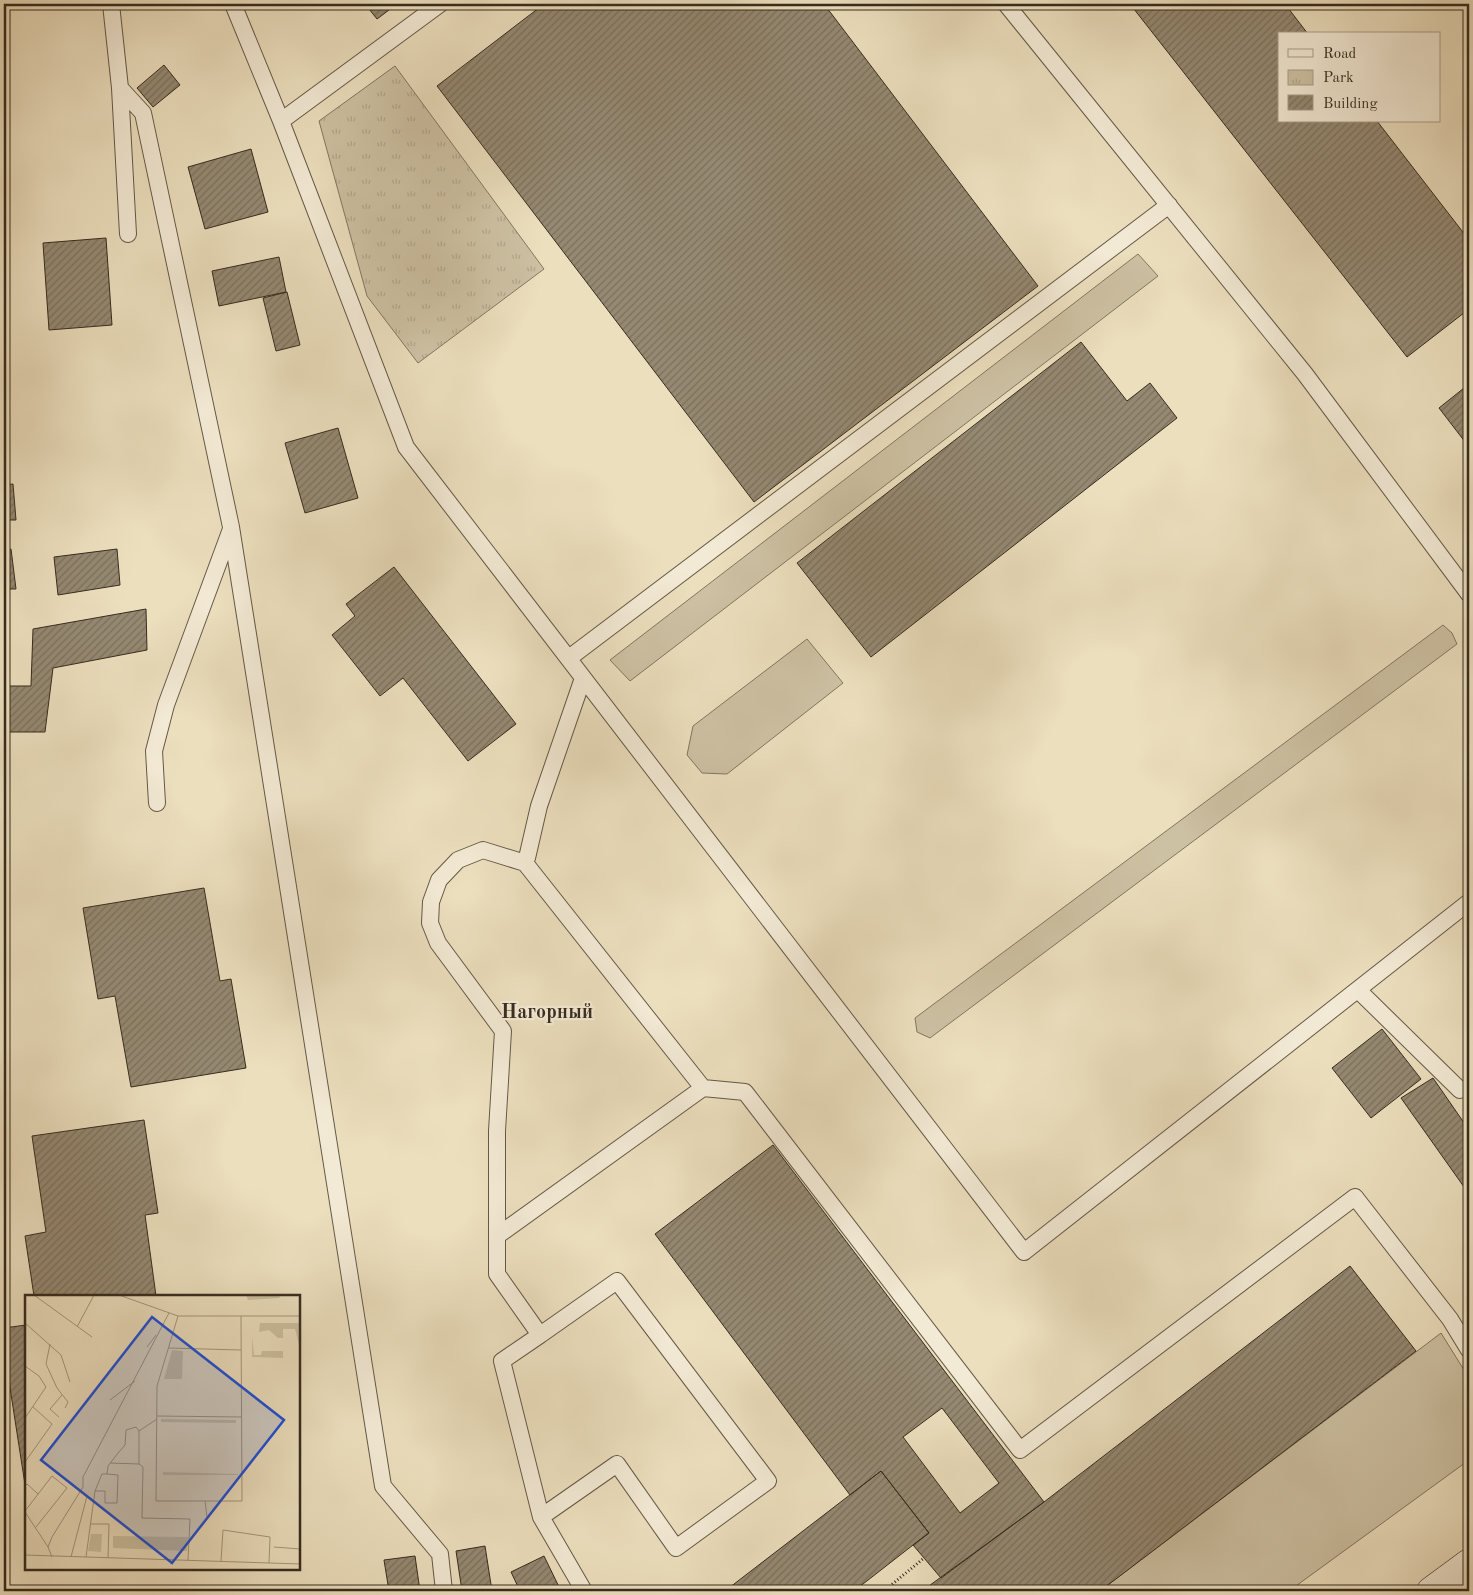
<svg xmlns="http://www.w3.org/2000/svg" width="1473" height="1595" font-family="'Old Standard TT',serif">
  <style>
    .grass { fill: #cdc1a3; stroke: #827661 }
    .park { fill: url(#park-tufts); stroke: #827661 }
    .building { fill: url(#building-hatch); stroke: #362c1f; fill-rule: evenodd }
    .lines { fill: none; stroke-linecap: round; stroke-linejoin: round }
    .lane-casing { stroke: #645947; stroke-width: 18 }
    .secondary-casing { stroke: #362c1f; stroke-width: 29 }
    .path { stroke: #362c1f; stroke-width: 3; stroke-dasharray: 1 2.5; stroke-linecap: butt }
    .lane { stroke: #f3ead5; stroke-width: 16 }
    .secondary { stroke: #f3ead5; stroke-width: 28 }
    .labels { text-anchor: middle; stroke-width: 4.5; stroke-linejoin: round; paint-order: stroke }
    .district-label { font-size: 20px; font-weight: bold; fill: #362c1f; stroke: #f3ead5 }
    .inset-road { fill: none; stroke: #a3977e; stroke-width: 1 }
    .view { fill: #1d4ed8; fill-opacity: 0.15; stroke: #1d4ed8; stroke-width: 2.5 }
    .inset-edge { fill: none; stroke: #362c1f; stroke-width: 2.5 }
  </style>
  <defs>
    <pattern id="park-tufts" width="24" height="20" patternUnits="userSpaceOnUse" patternTransform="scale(1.25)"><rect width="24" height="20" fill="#cdc1a3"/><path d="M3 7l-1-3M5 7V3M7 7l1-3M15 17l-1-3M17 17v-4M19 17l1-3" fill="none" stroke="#b1a68c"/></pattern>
    <pattern id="building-hatch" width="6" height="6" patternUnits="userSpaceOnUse" patternTransform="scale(1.25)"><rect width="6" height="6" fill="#958972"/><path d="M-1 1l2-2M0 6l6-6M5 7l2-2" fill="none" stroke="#7a705d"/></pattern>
  </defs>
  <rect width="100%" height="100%" fill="#ecdfbe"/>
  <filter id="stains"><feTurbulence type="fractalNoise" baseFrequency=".004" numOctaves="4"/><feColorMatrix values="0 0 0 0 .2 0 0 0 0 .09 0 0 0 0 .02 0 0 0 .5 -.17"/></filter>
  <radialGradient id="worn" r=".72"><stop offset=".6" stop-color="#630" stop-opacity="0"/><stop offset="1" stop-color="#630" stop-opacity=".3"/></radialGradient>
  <path class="grass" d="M1138,254L1158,276L630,681L610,660Z
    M1443,625L1452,633L1457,644L930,1038L917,1032L915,1018Z
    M807,639L843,683L727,774L702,773L687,755L693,726Z
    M1441,1333L1469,1378V1460L1289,1591H1100Z"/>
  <path class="park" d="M395,66L544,269L418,363L367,296L319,121Z"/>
  <path class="building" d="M365,4H397L377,19Z
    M544,4H824L1038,286L754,502L437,86Z
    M1130,4H1285L1308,34H1279V121H1377L1469,240V309L1407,357Z
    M164,65L180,85L153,107L137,88Z
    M251,149L268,212L205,229L188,167Z
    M106,238L112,325L49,330L43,243Z
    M279,257L286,292L219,306L212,271Z
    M287,292L300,345L276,351L263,298Z
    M1081,342L1127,401L1150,383L1177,418L871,657L797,563Z
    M1469,384V447L1439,408Z
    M338,428L358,498L305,513L285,443Z
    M13,484L16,520H4V485Z
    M11,549L16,589H4V550Z
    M117,549L120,585L58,595L54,557Z
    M394,567L516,724L468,761L403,678L380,696L332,635L355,616L346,604Z
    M146,609L147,650L53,668L45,732H4V686H31L33,629Z
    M4,636H9L6,667H4Z
    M204,888L220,981L231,979L246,1068L131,1087L115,996L98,999L83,908Z
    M1382,1029L1421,1079L1371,1118L1332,1068Z
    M1433,1078L1469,1130V1194L1401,1098Z
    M144,1120L158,1213L145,1215L156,1296H34L25,1236L46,1232L32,1136Z
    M773,1145L1044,1502L941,1578L913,1545L929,1533L881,1471L850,1495L655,1234ZM942,1408L999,1483L960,1513L903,1437Z
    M1350,1266L1416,1351L1100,1591H922L1044,1502Z
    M26,1325V1491L4,1349V1328Z
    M881,1471L929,1533L913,1545L854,1591H725Z
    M485,1546L492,1591H462L456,1551Z
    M415,1556L420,1591H389L384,1560Z
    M544,1556L561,1591H520L511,1572Z"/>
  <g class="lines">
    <defs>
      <path id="lane" d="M111,4L120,88L143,113L231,527L383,1486L440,1554L444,1591
        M233,4L281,121L406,447L1024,1252L1469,902
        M1006,4L1305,374L1469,594
        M120,88L128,234
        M281,121L440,4
        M569,658L1169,205
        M157,803L154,751L166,705L231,529
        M527,858L539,806L583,678
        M1358,990L1460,1090
        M703,1088L745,1092L1020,1450L1355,1197L1450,1319L1469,1350
        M497,1236L703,1088L525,863L483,850L458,860L439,880L431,902L430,923L438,943L503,1031L497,1131V1274L540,1335L617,1281L768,1481L676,1548L617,1464L541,1517L502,1361L540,1335
        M541,1517L584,1591"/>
      <path id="secondary" d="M1431,1591L1469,1563"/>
    </defs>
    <use href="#lane" class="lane-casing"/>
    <use href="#secondary" class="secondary-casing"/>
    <path class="path" d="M884,1591L924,1558"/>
    <use href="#lane" class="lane"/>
    <use href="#secondary" class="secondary"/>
  </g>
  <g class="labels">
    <g class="district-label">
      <text x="547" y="1018">Нагорный</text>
    </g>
  </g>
  <g transform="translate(25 1295)">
    <rect width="275" height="275" fill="#ecdfbe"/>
    <path d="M235,28H275V53L270,34H258V43H253L244,35L234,37ZM227,42L229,60H236L237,56H258V63L227,62ZM136,124L211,125V128L136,127ZM138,177L213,179V180H138ZM66,239H77L76,257L63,256ZM88,241L163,242L162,256L88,253Z" fill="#cdc1a3"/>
    <path d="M221,0H254L255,3L223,5Z" fill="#cdc1a3"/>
    <path d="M147,55L158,56L157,84H139Z" fill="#cdc1a3"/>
    <path class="inset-road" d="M9,0L67,42M94,0L153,21H275M153,21L132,91L131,206H217L216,21M0,28L36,60L45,87M52,32L69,0M25,49L21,69L32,93L43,107L40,113M122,52L131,40M144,53L216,55M0,71L14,81L21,92L0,123M85,105L110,86M132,121L217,122M34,122L25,114L37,100M114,136L132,124M0,167L27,129L8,112M114,169L118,172L117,223L165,224L163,265M82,179H77L70,196H80V208H92L93,180L82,179L83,171L93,158L100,150L101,135L111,132L114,136V169L85,168M0,191L2,189L13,199M180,206L182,222M0,216L27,181L42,193L11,232M0,217L23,252M65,229H84L83,263M249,252L275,254M0,260L275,269M27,262L23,252L27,242L58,192V182L144,18M46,262L62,201M61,262L70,196M196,266L198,235L245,242L244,268"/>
    <path class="view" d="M127,22L259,125L147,268L16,165Z"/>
    <rect width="275" height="275" class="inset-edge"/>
  </g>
  <rect width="1473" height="1595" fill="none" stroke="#ecdfbe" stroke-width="20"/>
  <rect x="5" y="5" width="1463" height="1585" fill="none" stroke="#362c1f" stroke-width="2.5"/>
  <rect x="10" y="10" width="1453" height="1575" fill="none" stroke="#362c1f"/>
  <rect x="1278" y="32" width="162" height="90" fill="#f3ead5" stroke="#a79e8c"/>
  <rect x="1288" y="49" width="25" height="8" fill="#f3ead5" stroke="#a79e8c"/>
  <text x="1323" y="58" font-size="15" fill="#362c1f">Road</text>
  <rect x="1288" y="70" width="25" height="15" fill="url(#park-tufts)" stroke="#a79e8c"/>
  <text x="1323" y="82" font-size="15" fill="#362c1f">Park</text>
  <rect x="1288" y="95" width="25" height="15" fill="url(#building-hatch)" stroke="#a79e8c"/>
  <text x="1323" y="108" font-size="15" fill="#362c1f">Building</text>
  <rect width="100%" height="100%" filter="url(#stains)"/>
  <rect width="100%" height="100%" fill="url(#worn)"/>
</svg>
